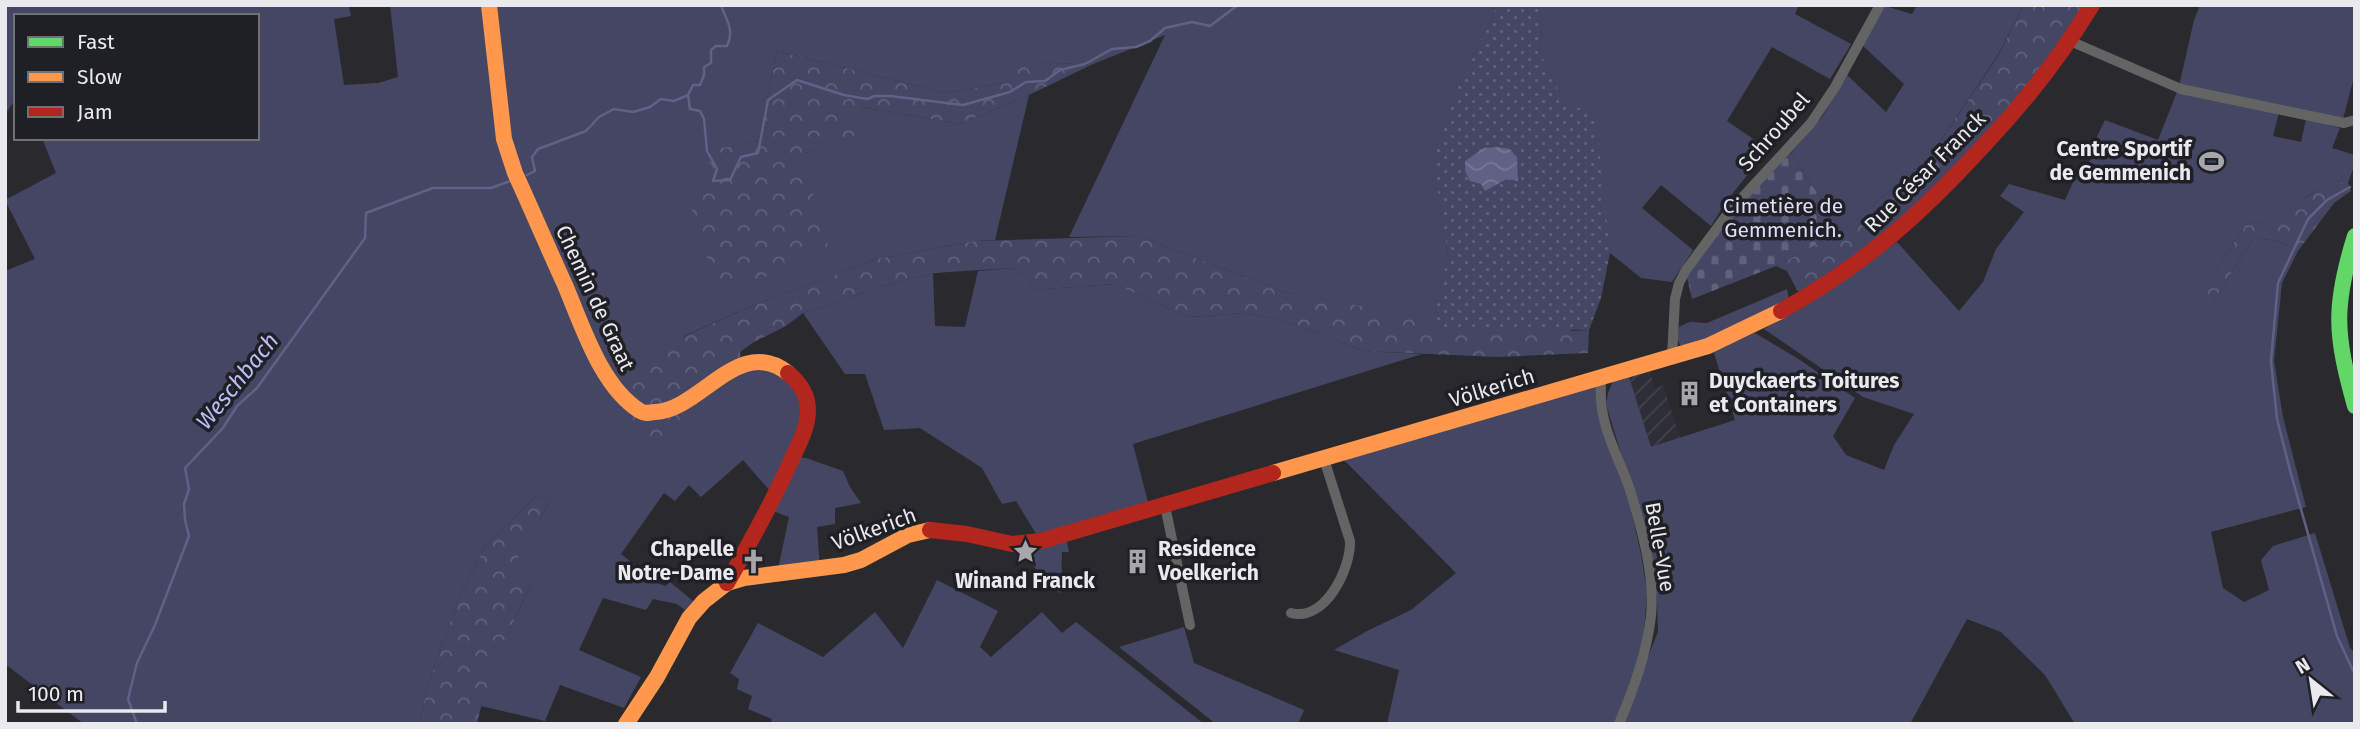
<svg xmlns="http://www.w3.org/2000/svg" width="2360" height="729" font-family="'Fira Sans',sans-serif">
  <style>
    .industrial { fill: url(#industrial-furrows) }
    .green { fill: #454664 }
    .forest { fill: url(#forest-crowns) }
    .cemetery { fill: url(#cemetery-stones) }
    .park { fill: url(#park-dots) }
    .water { fill: url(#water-waves) }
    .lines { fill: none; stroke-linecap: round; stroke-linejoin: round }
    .stream { stroke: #606184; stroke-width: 2.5 }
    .street { stroke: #656464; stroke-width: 10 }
    .fast { stroke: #63d668; stroke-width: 16 }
    .slow { stroke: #ff974d; stroke-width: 16 }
    .jam { stroke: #b3261e; stroke-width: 16 }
    .labels { text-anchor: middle; stroke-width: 7; stroke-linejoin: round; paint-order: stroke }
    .street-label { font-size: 21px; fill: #eaeaee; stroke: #1f2025 }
    .poi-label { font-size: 21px; font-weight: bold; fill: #eaeaee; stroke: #1f2025; text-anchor: end }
    .park-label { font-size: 21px; fill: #dddff9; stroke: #1f2025 }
    .water-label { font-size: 23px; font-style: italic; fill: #babcfc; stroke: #1f2025 }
  </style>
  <defs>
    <pattern id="industrial-furrows" width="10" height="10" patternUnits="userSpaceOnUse" patternTransform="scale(1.75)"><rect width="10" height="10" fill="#2e2e39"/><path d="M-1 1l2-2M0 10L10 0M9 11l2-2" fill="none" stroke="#42424c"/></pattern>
    <pattern id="forest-crowns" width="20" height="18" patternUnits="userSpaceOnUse" patternTransform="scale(1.75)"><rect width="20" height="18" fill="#454664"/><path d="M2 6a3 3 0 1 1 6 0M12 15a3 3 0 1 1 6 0" fill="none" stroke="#60617a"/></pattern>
    <pattern id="cemetery-stones" width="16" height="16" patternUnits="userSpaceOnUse" patternTransform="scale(1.75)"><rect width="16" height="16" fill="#454664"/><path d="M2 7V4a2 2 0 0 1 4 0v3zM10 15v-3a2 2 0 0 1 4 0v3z" fill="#60617a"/></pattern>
    <pattern id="park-dots" width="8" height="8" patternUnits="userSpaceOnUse" patternTransform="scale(1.75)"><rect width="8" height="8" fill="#454664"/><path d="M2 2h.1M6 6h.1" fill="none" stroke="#60617a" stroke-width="1.8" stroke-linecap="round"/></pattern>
    <pattern id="water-waves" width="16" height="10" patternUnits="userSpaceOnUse" patternTransform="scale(1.75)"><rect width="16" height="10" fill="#606184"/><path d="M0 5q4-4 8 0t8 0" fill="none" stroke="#777896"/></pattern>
  </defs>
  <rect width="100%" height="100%" fill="#2a2a2e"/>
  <path class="industrial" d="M1649,370L1655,388L1663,385L1680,438L1651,448L1629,377Z"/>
  <path class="green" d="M5,5H349L351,16L334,19L344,85L378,83L398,77L390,5H484L497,123L617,395L729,381L753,367L771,369L792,382L804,407L789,456L806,458L843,471L850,487L861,503L835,508V524L817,527L820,569L777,574L789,517L765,508L772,493L743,460L701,497L689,485L675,501L664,493L621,554L659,584L666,586L670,582L693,601L685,610L677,604L653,599L646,610L603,598L579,650L641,677L624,708L560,685L545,721L481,706L494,661L532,583L508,574L550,502L537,495L486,545L457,602L427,689L419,724H84L5,664V271L35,259L5,200L56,173L42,138H257V16H16V105L13,103L5,114Z
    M493,5H1498L1456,91L1433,159L1448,255L1433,321L1282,291L1138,236L1069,237L1165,35L1091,65L1038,62L1009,82L946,93L777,51L759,140L708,151L802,154L856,135L862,107L960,124L1029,95L995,240L975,241L877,259L752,306L686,335L627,394L607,370L509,142Z
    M1541,5H1799L1795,14L1851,44L1830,79L1772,47L1727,121L1768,149L1725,203L1711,226L1661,185L1642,208L1693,250L1672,282L1641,278L1610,253L1606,225L1567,107L1540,53Z
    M1917,5H2024L1998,55L1928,159L1842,231L1791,153L1822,117L1847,75L1886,112L1904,84L1862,45L1885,6L1912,14Z
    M2200,5H2355V73L2343,119L2179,86L2194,20Z
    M2177,92L2279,112L2273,136L2301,142L2306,119L2340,128L2332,148L2355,155V163L2348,183C2319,183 2296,202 2277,224L2261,222L2246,225L2214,272L2211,305L2254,238L2278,241L2298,251L2282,283L2274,361L2283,417L2306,507L2211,532L2223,588L2244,602L2269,590L2261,560L2273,546L2315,533L2350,648L2355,653V724H2075L2045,675L2001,632L1967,619L1910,724H1621L1658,632L1657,599L1647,539L1606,404L1608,393L1613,381L1629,377L1651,447L1735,420L1713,350L1755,333L1800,360L1855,398L1833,436L1846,455L1884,470L1894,445L1914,414L1863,397L1764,329L1857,271L1897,242L1959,311L1983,282L1996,249L2024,212L2000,196L2009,184L2065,200L2079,169L2095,174L2098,166L2089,162L2092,156L2089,153L2105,120L2158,140Z
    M1013,268L1027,276L1034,290L1114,284L1188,317L1244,313L1283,320L1364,351L1422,354L1133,444L1149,506L1038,537L1016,501L1002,504L982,468L920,428L884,430L865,374H845L803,313L882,286L933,273L935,326L965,327L978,271Z
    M1787,289L1789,300L1774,309L1727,328L1711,339L1682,347C1676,340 1676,336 1678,328C1694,318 1691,323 1707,323Z
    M1596,385L1626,488L1641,554L1647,592L1643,646L1615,724H1387L1399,670L1334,650L1367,631L1411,610L1456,573L1344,460Z
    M1062,542H1067L1069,552H1062C1062,564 1059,576 1069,583L1059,593L1043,578L1025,555L1033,549Z
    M937,580L998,611L980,647L991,657L1042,612L1062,633L1076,622L1204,724H771L772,719L748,709L752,696L737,689L739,679L730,673L758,623L823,657L875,612L903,648Z
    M1184,627L1194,663L1304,710L1298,724H1216L1119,647Z"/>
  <path class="forest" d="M1498,5H1541L1540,53L1567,107L1595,110L1610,253L1571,331L1589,330L1588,353L1497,357L1364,351L1283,320L1244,313L1188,317L1114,284L1034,290L1027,276L1013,268L933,273L882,286L803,313L786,326L754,342L740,352L742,371L700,411L660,441L624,427L617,420V407L627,394L635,376L687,335L752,306L877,259L975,241L1138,236L1282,291L1433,320L1448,255L1433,159L1456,91Z
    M2024,5H2085L2036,76L1996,125L1908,218L1803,293L1797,290L1787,271L1776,266L1842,231L1928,159L1998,56Z
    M1013,46L1039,62L1091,65L1029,95L960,124L862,107L857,135L802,154L829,249L720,297L689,201L715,189L707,151L759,140L777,51L946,93L1009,82Z
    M2333,183H2348L2351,191L2334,203L2298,251L2278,241L2254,238L2211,305L2198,302L2214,272L2246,225L2261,222L2277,223C2296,203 2307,194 2333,183Z
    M537,495L550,502L509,573L532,583C509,629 488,673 477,724H419L427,689L457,602L486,545Z"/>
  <path class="cemetery" d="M1791,153L1842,231L1776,266L1692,299L1687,277C1718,234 1750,189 1791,153Z"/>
  <path class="park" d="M1498,5H1541L1540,53L1567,107L1595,110L1610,253L1601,298L1589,330L1442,328L1433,321L1448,255L1433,159L1456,91Z"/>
  <path class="water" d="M1498,147L1510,149L1517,158L1518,181L1507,179L1485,191L1481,184L1470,181L1465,171V161L1484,148Z"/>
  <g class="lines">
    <path class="stream" d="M688,95L690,109L700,111L704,119L707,151L717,169L713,181L730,180L741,157L758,153L768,100L797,80L844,95L867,99L875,96H890L963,105L1010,92L1026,82L1045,81L1060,70L1085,64L1112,49L1136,47L1150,41L1165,28L1192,22L1210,26L1238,5
      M527,175L535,171L532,157L538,149L586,131L599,117L614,109L633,112L650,107L661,99L674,101L688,95L693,85H700L704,75V67L711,63V50L716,46H727C735,30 726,20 721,5
      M2350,187L2327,200L2308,219L2278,283L2271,361L2277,419L2291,474L2337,636L2355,675
      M137,724L128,699L137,663L155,625L189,536L185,520L184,504L189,489L185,468L223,428L237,406L257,388L365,238L366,213L433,188H491L513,180"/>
    <path class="street" d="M2070,41L2181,89L2344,123L2355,120
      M1672,357L1675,299L1679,283L1686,270L1729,212L1811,123L1835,87L1880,5
      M1601,377C1601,388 1600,399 1602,409C1606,437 1621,463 1630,490C1642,529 1655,575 1651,616C1647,653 1633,690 1619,724
      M1165,506L1190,625
      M1291,613C1325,622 1351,569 1350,541L1324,459"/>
    <path class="fast" d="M2355,236C2333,306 2335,335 2355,406"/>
    <path class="slow" d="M489,5L504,139L515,173C532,210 548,248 565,285C582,325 601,387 640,411C645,414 649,413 655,412C701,410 739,334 788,373
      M1273,473L1708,346L1781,311
      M626,724L657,677L689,618L704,601L727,583L744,578L844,565L861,560L908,535L930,530"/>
    <path class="jam" d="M1781,311C1865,264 1919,216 1984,145C2025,102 2061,56 2092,5
      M930,530L967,534L1012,544L1041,541L1273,473
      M727,583C750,543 772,503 791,461C798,445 808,429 808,410C808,394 800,383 788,373"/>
  </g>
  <defs>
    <symbol id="stadium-bare" viewBox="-9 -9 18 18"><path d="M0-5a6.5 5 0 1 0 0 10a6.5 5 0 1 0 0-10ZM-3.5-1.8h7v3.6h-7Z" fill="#a7a7ab" stroke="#1f2025" stroke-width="2.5" paint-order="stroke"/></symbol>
    <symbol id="building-bare" viewBox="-9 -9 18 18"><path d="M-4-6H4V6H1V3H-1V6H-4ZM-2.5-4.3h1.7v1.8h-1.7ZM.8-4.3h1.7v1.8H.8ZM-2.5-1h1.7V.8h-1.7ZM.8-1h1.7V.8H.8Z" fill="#a7a7ab" stroke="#1f2025" stroke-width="2.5" paint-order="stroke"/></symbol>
    <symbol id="sight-bare" viewBox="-9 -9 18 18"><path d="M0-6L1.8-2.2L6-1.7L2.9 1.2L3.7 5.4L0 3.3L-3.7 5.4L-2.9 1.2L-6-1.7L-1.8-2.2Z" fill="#a7a7ab" stroke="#1f2025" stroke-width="2.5" paint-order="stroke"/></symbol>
    <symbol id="church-bare" viewBox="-9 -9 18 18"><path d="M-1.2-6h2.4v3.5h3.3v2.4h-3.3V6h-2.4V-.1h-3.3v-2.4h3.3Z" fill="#a7a7ab" stroke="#1f2025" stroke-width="2.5" paint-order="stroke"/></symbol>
  </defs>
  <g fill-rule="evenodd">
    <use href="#stadium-bare" x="2194" y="144" width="35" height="35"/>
    <use href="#building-bare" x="1672" y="376" width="35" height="35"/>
    <use href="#sight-bare" x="1008" y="534" width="35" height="35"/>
    <use href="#church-bare" x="736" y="544" width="35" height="35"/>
    <use href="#building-bare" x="1120" y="544" width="35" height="35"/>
  </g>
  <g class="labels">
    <g class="street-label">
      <text transform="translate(1774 132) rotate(-49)" y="7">Schroubel</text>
      <text transform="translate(1925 172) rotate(-45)" y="7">Rue César Franck</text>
      <text transform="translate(595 298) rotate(65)" y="7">Chemin de Graat</text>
      <text transform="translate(1492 388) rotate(-17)" y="7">Völkerich</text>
      <text transform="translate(874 529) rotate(-20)" y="7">Völkerich</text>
      <text transform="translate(1660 547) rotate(80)" y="7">Belle-Vue</text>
    </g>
    <g class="poi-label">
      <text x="2191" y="156">Centre Sportif<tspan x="2191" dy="24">de Gemmenich</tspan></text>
      <text x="1709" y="388" text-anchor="start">Duyckaerts Toitures<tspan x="1709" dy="24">et Containers</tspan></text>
      <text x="734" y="556">Chapelle<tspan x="734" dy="24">Notre-Dame</tspan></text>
      <text x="1158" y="556" text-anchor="start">Residence<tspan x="1158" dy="24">Voelkerich</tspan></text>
      <text x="1025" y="588" text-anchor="middle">Winand Franck</text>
    </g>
    <g class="park-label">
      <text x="1783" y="213">Cimetière de<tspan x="1783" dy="24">Gemmenich.</tspan></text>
    </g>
    <g class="water-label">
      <text transform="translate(237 381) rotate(-51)" y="8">Weschbach</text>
    </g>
  </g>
  <rect width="2360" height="729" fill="none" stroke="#eaeaee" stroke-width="14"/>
  <rect x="14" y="14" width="245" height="126" fill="#1f2025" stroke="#707175" stroke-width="2"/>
  <rect x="28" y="37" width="35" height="10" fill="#63d668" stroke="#707175" stroke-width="2"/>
  <text x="77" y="49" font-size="21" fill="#eaeaee">Fast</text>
  <rect x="28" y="72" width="35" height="10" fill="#ff974d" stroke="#707175" stroke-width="2"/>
  <text x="77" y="84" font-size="21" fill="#eaeaee">Slow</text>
  <rect x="28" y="107" width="35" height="10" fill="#b3261e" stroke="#707175" stroke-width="2"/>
  <text x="77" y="119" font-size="21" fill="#eaeaee">Jam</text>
  <g transform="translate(2311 680) rotate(330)" stroke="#1f2025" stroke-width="5" paint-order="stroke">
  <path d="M0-5L12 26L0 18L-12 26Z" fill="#eaeaee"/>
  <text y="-10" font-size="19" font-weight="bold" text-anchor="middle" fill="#eaeaee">N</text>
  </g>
  <path d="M18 701v10h147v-10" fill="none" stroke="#eaeaee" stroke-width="3.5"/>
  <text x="28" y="701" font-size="21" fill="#eaeaee" stroke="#1f2025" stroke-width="5" paint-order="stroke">100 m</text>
</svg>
